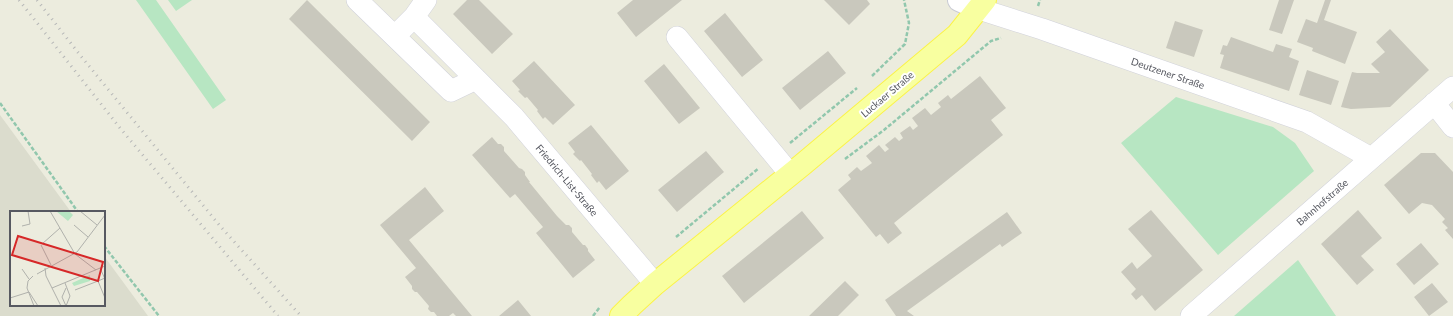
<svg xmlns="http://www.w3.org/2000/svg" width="1453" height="316" font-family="Lato,sans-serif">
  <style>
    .education { fill: #dbdccd }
    .green { fill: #b7e6c2 }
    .building { fill: #c9c8bd }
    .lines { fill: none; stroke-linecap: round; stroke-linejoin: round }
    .minor-casing { stroke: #d1d2da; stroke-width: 22 }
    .secondary-casing { stroke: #c9cbd4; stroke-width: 24 }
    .primary-casing { stroke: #fbf348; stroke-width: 24 }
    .path { stroke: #91c7ad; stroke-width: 2.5; stroke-dasharray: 4 2; stroke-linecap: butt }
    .minor { stroke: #fff; stroke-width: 21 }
    .secondary { stroke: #fff; stroke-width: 22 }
    .primary { stroke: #f8ffa0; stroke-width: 22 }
    .rail { stroke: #b6b7b7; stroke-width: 3; stroke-dasharray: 1 5; stroke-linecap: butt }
    .labels { text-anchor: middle; stroke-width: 4; stroke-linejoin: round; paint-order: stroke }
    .street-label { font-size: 10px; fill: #575961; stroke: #fff }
    .inset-road { fill: none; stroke: #b0b1ac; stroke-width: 1 }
    .view { fill: #d62828; fill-opacity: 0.15; stroke: #d62828; stroke-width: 2 }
    .inset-edge { fill: none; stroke: #575961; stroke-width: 2 }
  </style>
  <rect width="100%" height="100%" fill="#ececde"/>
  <path class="education" d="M0,115L71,212H11V305H104V256L148,316H0Z"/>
  <path class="green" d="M136,0H156L226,100L213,109Z
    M168,0H192L176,11Z
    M1176,97L1273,127L1295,143L1314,171L1218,255L1121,143Z
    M1298,260L1336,316H1234Z"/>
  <path class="building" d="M307,0L430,122L412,141L289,19Z
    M467,0H479L513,34L492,54L453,14Z
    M633,0H682L636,37L617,13Z
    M824,0H867L870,4L849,25Z
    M1279,0H1294L1282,34L1269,30Z
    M1325,0H1331L1324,20L1357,32L1345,64L1312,51L1313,48L1297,42L1306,19L1317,23Z
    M725,13L763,60L742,77L704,31Z
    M1175,21L1203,30L1194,57L1166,48Z
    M1390,29L1429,70L1390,107L1351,109L1341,107L1352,72L1357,73H1380L1371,64L1385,52L1376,42Z
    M1231,37L1273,52L1276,44L1292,49L1289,57L1299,61L1289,91L1220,68L1224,55L1220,54L1223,45L1227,46Z
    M828,51L846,73L800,110L782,88Z
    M534,61L575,105L553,125L545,117L543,119L537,111L538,110L527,97L525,98L518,91L520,90L512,81Z
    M664,64L700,108L679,124L644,81Z
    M1307,70L1339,81L1331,105L1299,95Z
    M980,76L1006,108L991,120L1003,135L894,223L902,233L888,244L880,234L876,237L838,190L851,179L848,175L857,167L861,171L872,163L866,156L879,145L885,152L889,149L885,145L895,137L899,141L903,138L900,133L910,126L913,130L918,126L912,118L925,108L931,115L941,107L938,103L948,95L951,99Z
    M591,125L629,171L606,190L599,181L597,183L591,175L592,174L581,160L580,161L573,154L575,152L568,143Z
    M492,137L498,144H501L504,147V151L519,168L522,169L525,172V175L530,182H529L557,216L566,225H569L572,228V232L583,245H585L588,249V251L595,260L573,278L536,233L543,227L515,194L510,198L472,155Z
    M706,151L724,172L677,212L658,190Z
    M1421,153H1435L1453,172V239L1445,230L1448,228L1442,222L1445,219L1432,205L1422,203L1409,214L1384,185Z
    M425,187L444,211L409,240L472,316H456L453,313L449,316H437L434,312H431L428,309L429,306L417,292H415L412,289V286L405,277L416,268L380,225Z
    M1151,210L1203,270L1155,311L1142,295L1136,300L1131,294L1136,289L1121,272L1132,262L1137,269L1152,256L1128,229Z
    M1358,210L1382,238L1361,256L1374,270L1357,285L1321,244Z
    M802,211L824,238L744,303L722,276Z
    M1007,212L1022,233L1002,247L1000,244L907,311L914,316H896L885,300Z
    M1421,243L1439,264L1414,285L1396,264Z
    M845,281L859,295L838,316H809Z
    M1432,283L1448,302L1429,316L1414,297Z
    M518,300L531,316H499Z"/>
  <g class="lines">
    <defs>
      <path id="minor" d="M357,0L451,91L476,79
        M979,9L1042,29L1307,122L1371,158
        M414,17L426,0
        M395,36L414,17L514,117L655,284
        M677,37L790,174
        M1434,103L1453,127
        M1191,316L1453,87"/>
      <path id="secondary" d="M959,0L979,9"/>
      <path id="primary" d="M621,316L632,305L655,284L802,165L957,35L985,0"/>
    </defs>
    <use href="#minor" class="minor-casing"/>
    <use href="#secondary" class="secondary-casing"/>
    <use href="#primary" class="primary-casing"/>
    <path class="path" d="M1038,6L1040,0
      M872,76L905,44L909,23L904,0
      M0,103L78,212
      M790,143L857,88
      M845,159L884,130L991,41L1001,38
      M676,237L759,168
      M104,246L159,316
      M593,316L600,307"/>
    <use href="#minor" class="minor"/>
    <use href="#secondary" class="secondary"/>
    <use href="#primary" class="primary"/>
    <path class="rail" d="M19,0L120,128L278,316
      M37,0L80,55L220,226L301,316"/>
  </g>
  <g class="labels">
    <g class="street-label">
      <text transform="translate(1168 73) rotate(19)" y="4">Deutzener Straße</text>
      <text transform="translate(887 94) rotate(-40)" y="4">Luckaer Straße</text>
      <text transform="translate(567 180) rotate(50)" y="4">Friedrich-List-Straße</text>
      <text transform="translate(1322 202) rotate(-41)" y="4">Bahnhofstraße</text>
    </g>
  </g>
  <g transform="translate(10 211)">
    <rect width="95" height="95" fill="#ececde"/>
    <path d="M46,0H59L63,4L58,10ZM80,64V70L64,75L62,72Z" fill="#b7e6c2"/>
    <path class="inset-road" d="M40,0L65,43M70,0L87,14M64,14L78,26M12,15L20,13L18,0M32,33L50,17M31,34L41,54M65,43L86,59M35,57L36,65L51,95M90,57L95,68M12,58L19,68M27,63L67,41L95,4M23,65L18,70L17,77L24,95M95,67L88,70L95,87M55,72L60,85L56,95M42,77L95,55M65,79L88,70M0,87L19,81L28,95M56,95L52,86L56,77"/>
    <path class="view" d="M8,25L93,51L88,70L2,44Z"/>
    <rect width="95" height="95" class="inset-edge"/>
  </g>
</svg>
